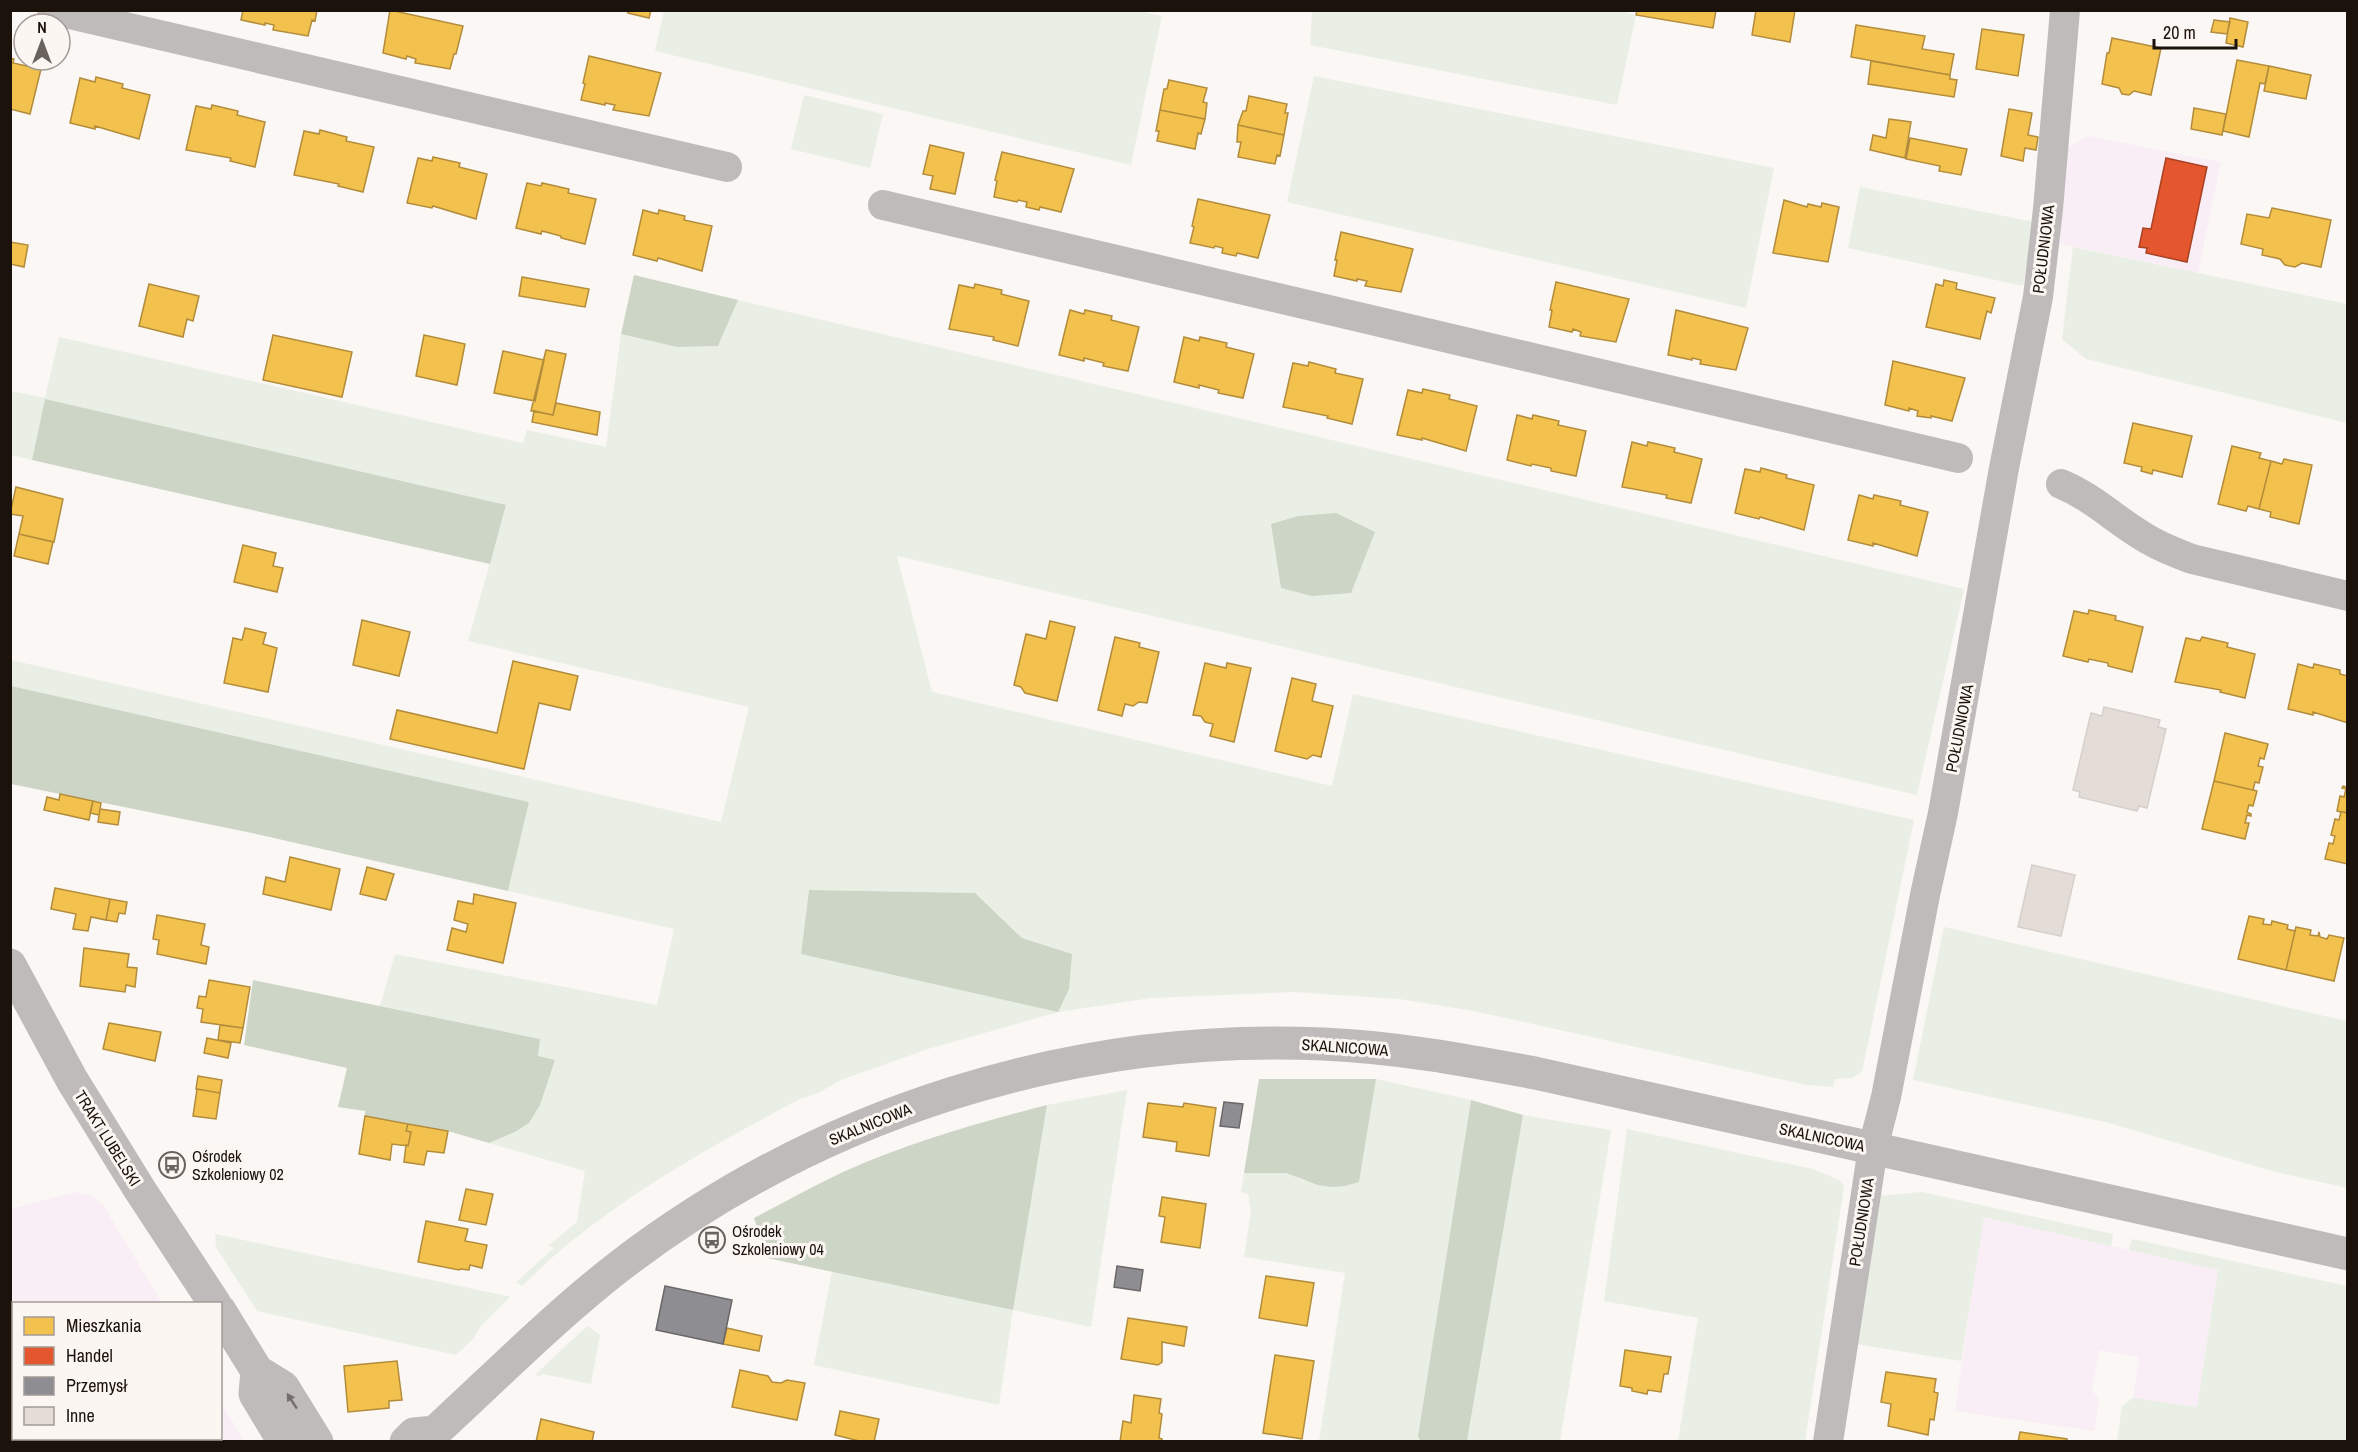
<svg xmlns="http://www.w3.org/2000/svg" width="2358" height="1452" font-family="'Archivo Narrow',sans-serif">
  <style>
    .commercial { fill: #faeef6 }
    .green { fill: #e9efe4; fill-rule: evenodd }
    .forest { fill: #ccd5c6 }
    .homes { fill: #f2c14e; stroke: #b28c3a; stroke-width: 1.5 }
    .shops { fill: #e4572e; stroke: #a84224; stroke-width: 1.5 }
    .industry { fill: #8d8d92; stroke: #6b686a; stroke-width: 1.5 }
    .building { fill: #e4ddd7; stroke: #d6cfcb; stroke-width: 1.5 }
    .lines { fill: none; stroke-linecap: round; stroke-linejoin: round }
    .street { stroke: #c0bbbb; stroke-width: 30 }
    .secondary { stroke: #bfbbba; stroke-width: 33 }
    .oneway { fill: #756f6b }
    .labels { text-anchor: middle; stroke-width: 6; stroke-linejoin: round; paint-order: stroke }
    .street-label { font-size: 16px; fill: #1b120b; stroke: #fcf6f2 }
    .poi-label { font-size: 16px; fill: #1b120b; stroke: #fcf6f2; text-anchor: start }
  </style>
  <rect width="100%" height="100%" fill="#faf7f4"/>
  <path class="commercial" d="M2088,136L2221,162L2198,273L2058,243L2066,149Z
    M76,1192L92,1196L103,1205L162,1303L14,1304V1438H220L221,1402L244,1441L11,1442V1209Z
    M1983,1217L2218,1270L2197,1407L2133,1398L2139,1357L2099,1350L2092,1389L2099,1401L2094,1431L1955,1411Z"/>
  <path class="green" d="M1133,10L1162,16L1131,165L655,51L664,11Z
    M1615,10L1636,15L1617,105L1310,45L1312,11Z
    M1314,76L1774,168L1746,308L1287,202Z
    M804,95L883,114L870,168L791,149Z
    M1860,187L2034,222L2023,286L1848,248Z
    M2073,247L2347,304V423L2086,359L2062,339Z
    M738,300L1964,589L1917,795L897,556L932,692L1332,786L1353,694L1914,820L1862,1072L1852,1078L1835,1079L1833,1087L1807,1085L1474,1011L1399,999L1294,992L1151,998L1058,1012L928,1049L841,1080L820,1092L800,1099C702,1151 602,1206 522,1286L516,1282L554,1248L548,1246L577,1222L585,1171L489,1143L515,1132L538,1056L540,1039L380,1006L395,954L657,1005L674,929L508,891L529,802L11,686V660L721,822L749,707L468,641L506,506L45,399L32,460L11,455V391L45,398L59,337L523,443L527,430L606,447L621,334L677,347L718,346ZM809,890L975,893L1022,938L1072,954H801Z
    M1944,927L2346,1021L2347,1018V1188L2272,1171L2109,1123L1913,1080Z
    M1376,1079L1471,1100L1418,1436L1420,1441H1319L1345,1273L1244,1257L1251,1211L1248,1194L1241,1192L1244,1173L1275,1171L1293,1175L1304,1181L1359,1182Z
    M1127,1090L1091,1327L1013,1310L999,1405L814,1365L832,1271L1013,1309L1047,1105Z
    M1523,1115L1611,1130L1560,1441L1467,1442Z
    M1627,1129L1813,1169L1841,1181L1844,1187L1805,1441H1678L1698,1318L1604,1301Z
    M1922,1192L2113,1234L2111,1246L1984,1217L1961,1361L1855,1344L1879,1196Z
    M215,1234L502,1295L510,1297L481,1326L473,1339L456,1355L257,1311L216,1247Z
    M2132,1239L2347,1286L2346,1331L2348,1339L2347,1441H2117L2122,1406L2133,1398L2197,1407L2218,1270L2129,1250Z
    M587,1326L600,1335L591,1384L543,1374L539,1377L536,1374Z"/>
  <path class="forest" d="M634,275L738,300L718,346L677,347L621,334Z
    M45,399L506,505L490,564L32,460Z
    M1336,513L1375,532L1351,593L1312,596L1281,588L1271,524L1298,516Z
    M11,686L529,802L508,891L252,833L11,784Z
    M809,890L975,893L1022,938L1072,954L1069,989L1058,1012L801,954Z
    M253,980L540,1039L538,1056L555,1060L540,1105L529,1123L515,1132L489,1143L448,1131L365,1116V1111L338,1107L347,1068L244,1045Z
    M1259,1079H1376L1359,1182L1345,1186L1332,1187L1318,1185L1286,1173H1244Z
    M1471,1100L1523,1115L1467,1441H1420L1418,1436Z
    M1047,1105L1013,1310L767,1258L754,1218C783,1203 813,1186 843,1172C909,1143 977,1123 1047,1105Z"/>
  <path class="homes" d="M243,10H317L315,21L312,20L308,36L273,30L274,25L265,23V25L241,20Z
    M390,10L463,26L456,54H454L450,69L415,63L416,59L407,56L406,59L383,53Z
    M626,10H651L649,18L628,13Z
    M1637,10H1716L1713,28L1636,15Z
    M1756,10H1795L1790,42L1752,35Z
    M2230,18L2248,22L2243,47L2226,43Z
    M2214,20L2230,22L2227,34L2211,32Z
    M1856,25L1925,36L1922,49L1954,54L1950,75L1851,57Z
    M1982,29L2024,35L2018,76L1976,69Z
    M2112,38L2161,48L2151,95L2134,91L2129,95L2122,94L2119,88L2102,84L2107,53H2109Z
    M589,56L661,73L649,116L613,110L615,105L605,103V105L581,100L585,84L583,83Z
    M10,58L14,59L13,63L41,69L30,114L10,109Z
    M2237,60L2269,66L2265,84L2260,83L2249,137L2223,131Z
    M1871,61L1950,75V79L1957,80L1954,97L1868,84Z
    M2269,66L2311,75L2306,99L2264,91Z
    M96,77L123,84L122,88L150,95L139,139L95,126V129L70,123L80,78L95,82Z
    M1169,80L1207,88L1203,102L1207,103L1205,119L1160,110L1164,89H1167Z
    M1249,96L1287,104L1285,113H1288L1284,135L1238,125L1243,111H1246Z
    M212,105L238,111L237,115L265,122L255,167L230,161L231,158L186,150L196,106L211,109Z
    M2194,108L2226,114L2222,135L2191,129Z
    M2009,109L2032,113L2028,135L2038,137L2036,150L2025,148L2023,161L2001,156Z
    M1160,110L1205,119L1201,134L1198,133L1195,149L1157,141L1159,131H1156Z
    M1889,119L1911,122L1905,158L1870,150L1873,135L1886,138Z
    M1238,125L1284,135L1280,156L1277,155L1275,164L1238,157L1241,142H1237Z
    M320,130L347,137L346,141L374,147L363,192L338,186L339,184L294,175L304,131L319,134Z
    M1910,138L1967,149L1961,175L1939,171L1940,166L1906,159Z
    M930,145L964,153L955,194L930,189L933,176L923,174Z
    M1002,152L1074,169L1061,212L1040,207L1039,210L1026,207L1027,202L1018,200L1017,202L994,197L997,181L995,180Z
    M433,157L460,163L459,167L487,174L476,219L433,206L432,208L407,203L418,158L432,161Z
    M527,183L541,186L542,183L569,189L568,193L596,199L585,244L561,238V236L542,231L541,234L516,228Z
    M1198,199L1270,215L1258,258L1237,253L1236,256L1222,253L1223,248L1215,246L1214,248L1190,243L1194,227L1192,226Z
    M1784,200L1807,207L1808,204L1821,207L1822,203L1839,207L1828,262L1773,253Z
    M2272,208L2331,220L2321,267L2302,263L2295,267L2285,265L2280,259L2262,255L2263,249L2241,244L2247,214L2269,218Z
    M643,210L658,214L659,210L685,216L684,220L712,226L702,271L658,258L657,261L633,255Z
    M1341,232L1413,249L1401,292L1365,286L1367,281L1357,279V281L1334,276L1337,260H1335Z
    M10,242L28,245L24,267L10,264Z
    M522,277L589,289L585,307L519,296Z
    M1944,280L1957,283L1956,289L1995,298L1991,313L1987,311L1980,339L1926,327L1936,284L1943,286Z
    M1556,282L1629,299L1616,342L1580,336L1581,332L1573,329L1572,332L1549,327L1552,310H1550Z
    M149,284L199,296L193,321L187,319L183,337L139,326Z
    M975,284L1002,290L1001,294L1029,301L1018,346L993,340L994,337L949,329L959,285L974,288Z
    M1070,310L1084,314L1085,310L1112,316L1111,320L1139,327L1128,371L1103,366L1104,363L1084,358V361L1059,355Z
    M1676,310L1748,328L1736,370L1700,364L1701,360L1692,358V360L1668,355Z
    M273,335L352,352L342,397L263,380Z
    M424,335L465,344L457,385L416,376Z
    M1184,337L1199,341L1200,337L1227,343L1226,347L1254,354L1243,398L1218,393L1219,390L1199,385V388L1174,382Z
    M546,350L566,354L553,415L531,411Z
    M503,351L544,360L535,401L494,393Z
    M1893,361L1965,378L1952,421L1931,416V418L1917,416L1918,411L1909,408V411L1885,405Z
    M1309,362L1336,369L1335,373L1363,379L1352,424L1327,418L1328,416L1283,407L1293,363L1308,366Z
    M1423,389L1450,395L1449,399L1477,406L1466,451L1422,438V440L1397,435L1408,390L1422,393Z
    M556,403L600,412L597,435L532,422L534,411L553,415Z
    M1517,415L1532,419L1533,415L1559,421L1558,425L1586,431L1576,476L1551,471V468L1532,464L1531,466L1507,460Z
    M2133,423L2192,436L2182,477L2153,470L2152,474L2141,471L2142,467L2124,463Z
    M1632,442L1647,446L1648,442L1675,448L1674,452L1702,459L1691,503L1666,498L1667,495L1622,487Z
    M2232,446L2261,453L2259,458L2271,461L2259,509L2248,506L2246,511L2218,504Z
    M2284,459L2312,465L2299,524L2270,517L2271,512L2259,509L2271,461L2282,464Z
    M1761,468L1787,475L1786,478L1814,485L1804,530L1760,517L1759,519L1735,513L1745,469L1760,472Z
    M16,487L63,499L54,542L19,534L23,516L10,514Z
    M1859,495L1873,499L1874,495L1901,501L1900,505L1928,512L1917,556L1873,543V546L1848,540Z
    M19,534L53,542L48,564L14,556Z
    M243,545L276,553L273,566L283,568L277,592L234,582Z
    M2089,610L2116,616L2115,620L2143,627L2132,672L2108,666V663L2089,659L2088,662L2063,656L2074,611L2088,614Z
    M362,620L410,632L399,676L353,665Z
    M1050,621L1075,627L1057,701L1025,693L1021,687L1014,685L1026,634L1046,639Z
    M245,628L266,633L263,644L277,648L268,692L224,683L233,638L242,640Z
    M1115,637L1140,643L1139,647L1159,652L1147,703L1139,702L1133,706L1125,704L1122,716L1098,710Z
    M2202,637L2228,643L2227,647L2255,654L2245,698L2220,692L2221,690L2175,682L2186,638L2200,641Z
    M513,661L578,676L570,710L539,703L524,769L390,739L397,710L497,733Z
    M1205,663L1226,668L1227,663L1251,668L1234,742L1210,736L1213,724L1205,722L1201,716L1193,715Z
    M2298,664L2313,668L2314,664L2340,670V674L2348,676V723L2313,712V715L2288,709Z
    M1292,678L1316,684L1312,701L1333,706L1321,757L1313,755L1307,759L1275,751Z
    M2225,733L2268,744L2264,759L2260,758L2258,766L2263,767L2259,783L2255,782L2253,790L2257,791L2214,781Z
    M2214,781L2257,791L2253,806L2249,805L2247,812L2251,814V816L2247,815L2245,823H2249L2245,839L2202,829Z
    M2348,784V813L2337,811L2340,796L2344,797L2346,789L2342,788L2343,786L2347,787Z
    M60,794L93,801L89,820L44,810L47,797L59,800Z
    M93,801L101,803L99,815L90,813Z
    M100,809L120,812L118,825L98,822Z
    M2337,811L2348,813V864L2325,859L2329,843L2333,844L2335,836L2331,835L2335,819L2339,820L2341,812Z
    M290,857L340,869L331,910L263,894L266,877L285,882Z
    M367,867L394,874L386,900L360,894Z
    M55,888L110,899L106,920L91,917L88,931L73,929L76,914L51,909Z
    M474,894L516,903L503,963L447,950L452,928L466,932L468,924L454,920L458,901L473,904Z
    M110,899L127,902L125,914L119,913L117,922L106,920Z
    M157,915L205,924L201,945L209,947L206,964L157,954L159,940L153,939Z
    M2249,916L2264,919L2263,924L2271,925L2272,921L2288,925L2287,929L2295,931L2296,927L2286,970L2238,959Z
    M2296,927L2311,930L2310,935L2318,936L2319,932L2320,937L2327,939L2329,935L2344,938L2334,981L2286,970Z
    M84,948L129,954L127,967L137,968L135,987L126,985L125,992L80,986Z
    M209,980L250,987L243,1028L201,1022L203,1009L197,1008L199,996L206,997Z
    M109,1023L161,1032L155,1061L103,1049Z
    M220,1025L243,1028L240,1043L218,1040Z
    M207,1038L231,1043L228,1058L204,1053Z
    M198,1076L222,1080L220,1093L196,1089Z
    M197,1089L220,1093L216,1119L193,1116Z
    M1148,1103L1183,1107L1184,1103L1216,1108L1209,1156L1176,1151L1177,1142L1143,1137Z
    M365,1116L408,1124L406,1131L411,1132L408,1146L392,1144L390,1160L359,1154Z
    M408,1124L448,1131L444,1153L427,1151L424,1165L404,1162L406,1145L408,1146L411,1132L406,1131Z
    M466,1189L493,1194L486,1225L459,1220Z
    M1162,1197L1206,1204L1200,1248L1161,1242L1165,1217L1159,1216Z
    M426,1221L468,1229L465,1241L487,1245L482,1268L470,1265L469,1270L460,1269L459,1270L418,1262Z
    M1266,1276L1314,1283L1307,1326L1259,1318Z
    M1128,1318L1187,1327L1184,1346L1162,1342V1362L1158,1365L1121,1359Z
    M727,1328L762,1336L759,1351L723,1344Z
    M1625,1350L1671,1357L1668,1374H1664L1661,1392L1648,1390L1647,1394L1632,1391V1388L1620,1386Z
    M1275,1355L1314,1361L1302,1439L1263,1433Z
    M397,1361L402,1400L389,1401V1408L348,1412L344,1366Z
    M740,1370L768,1376L772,1382L781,1383L787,1380L805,1383L797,1420L732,1407Z
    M1886,1372L1936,1379L1934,1392L1938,1393L1934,1420L1930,1419L1928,1435L1888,1426L1891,1404L1881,1402Z
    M1134,1395L1161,1399L1159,1413L1162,1414L1159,1438L1162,1439V1442H1120L1123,1421L1131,1423Z
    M840,1411L879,1419L874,1442H863L835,1435Z
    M541,1419L594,1432L592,1442H536Z
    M2020,1432L2067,1439V1442H2018Z"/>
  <path class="shops" d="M2166,158L2207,167L2187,262L2146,253L2147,248L2139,247L2143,228L2151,229Z"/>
  <path class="industry" d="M1224,1102L1243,1104L1239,1128L1220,1126Z
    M1117,1266L1143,1270L1140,1291L1114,1287Z
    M665,1286L732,1300L723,1344L656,1330Z"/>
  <path class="building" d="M2104,707L2160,720L2158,727L2166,729L2147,808L2139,806L2137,811L2079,797L2080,792L2073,790L2091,713L2102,716Z
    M2032,865L2075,875L2061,936L2018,927Z"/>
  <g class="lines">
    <path class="street" d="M52,10L727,167
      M883,205L1958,458
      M2061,484C2097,499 2120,525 2153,542C2165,549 2179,554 2192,559L2348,596
      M1828,1442L1873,1148L1886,1097L1925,895L1943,813L2004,468L2038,297L2048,209L2065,10"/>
    <path class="secondary" d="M10,965L72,1080L140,1190L215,1304
      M220,1311L257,1371L283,1387L317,1442
      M257,1371L255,1394L284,1442
      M406,1442L414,1434L435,1432C496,1376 555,1316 621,1265C821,1112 1072,1033 1323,1044C1395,1047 1465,1060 1535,1073L2348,1254"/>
  </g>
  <defs><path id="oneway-solid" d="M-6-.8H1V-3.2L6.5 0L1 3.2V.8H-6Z" transform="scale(1.5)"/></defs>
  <use class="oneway" href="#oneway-solid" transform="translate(292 1401) rotate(-123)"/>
  <defs>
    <symbol id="bus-ring" viewBox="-11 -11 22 22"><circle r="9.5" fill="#fcf6f2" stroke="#69625d" stroke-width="1.5"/><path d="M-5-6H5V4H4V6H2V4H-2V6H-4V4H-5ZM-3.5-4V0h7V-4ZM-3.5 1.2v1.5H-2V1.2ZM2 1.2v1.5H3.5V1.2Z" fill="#69625d"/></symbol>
  </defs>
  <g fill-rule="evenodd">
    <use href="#bus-ring" x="157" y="1150" width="30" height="30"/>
    <use href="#bus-ring" x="697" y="1225" width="30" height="30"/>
  </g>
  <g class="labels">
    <g class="street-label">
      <text transform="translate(2043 249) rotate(-83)" y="6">POŁUDNIOWA</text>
      <text transform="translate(1959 728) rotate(-79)" y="6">POŁUDNIOWA</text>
      <text transform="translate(1345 1047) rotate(4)" y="6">SKALNICOWA</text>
      <text transform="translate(870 1124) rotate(-22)" y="6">SKALNICOWA</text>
      <text transform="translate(1822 1137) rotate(12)" y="6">SKALNICOWA</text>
      <text transform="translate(108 1138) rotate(58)" y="6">TRAKT LUBELSKI</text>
      <text transform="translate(1861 1222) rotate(-81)" y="6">POŁUDNIOWA</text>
    </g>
    <g class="poi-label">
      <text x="192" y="1162">Ośrodek<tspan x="192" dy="18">Szkoleniowy 02</tspan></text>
      <text x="732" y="1237">Ośrodek<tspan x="732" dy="18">Szkoleniowy 04</tspan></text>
    </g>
  </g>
  <rect width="2358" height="1452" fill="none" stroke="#1b120b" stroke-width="24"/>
  <rect x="12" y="1302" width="210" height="138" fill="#fcf6f2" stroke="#a29b96" stroke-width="1.5"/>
  <rect x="24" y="1317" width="30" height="18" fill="#f2c14e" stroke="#a29b96" stroke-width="1.5"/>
  <text x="66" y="1332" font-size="18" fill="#1b120b">Mieszkania</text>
  <rect x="24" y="1347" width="30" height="18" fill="#e4572e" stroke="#a29b96" stroke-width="1.5"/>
  <text x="66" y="1362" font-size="18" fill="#1b120b">Handel</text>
  <rect x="24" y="1377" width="30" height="18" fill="#8d8d92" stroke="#a29b96" stroke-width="1.5"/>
  <text x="66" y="1392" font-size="18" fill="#1b120b">Przemysł</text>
  <rect x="24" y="1407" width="30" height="18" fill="#e4ddd7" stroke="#a29b96" stroke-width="1.5"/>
  <text x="66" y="1422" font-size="18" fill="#1b120b">Inne</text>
  <g transform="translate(42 42)"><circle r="28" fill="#fcf6f2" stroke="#a29b96" stroke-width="1.5"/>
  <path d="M0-4.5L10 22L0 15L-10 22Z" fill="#69625d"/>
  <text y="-9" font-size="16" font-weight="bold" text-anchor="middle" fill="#1b120b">N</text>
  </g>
  <path d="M2154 39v9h82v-9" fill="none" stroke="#1b120b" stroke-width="3"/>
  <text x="2163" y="39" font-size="18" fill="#1b120b" stroke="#fcf6f2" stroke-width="4.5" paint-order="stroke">20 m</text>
</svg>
